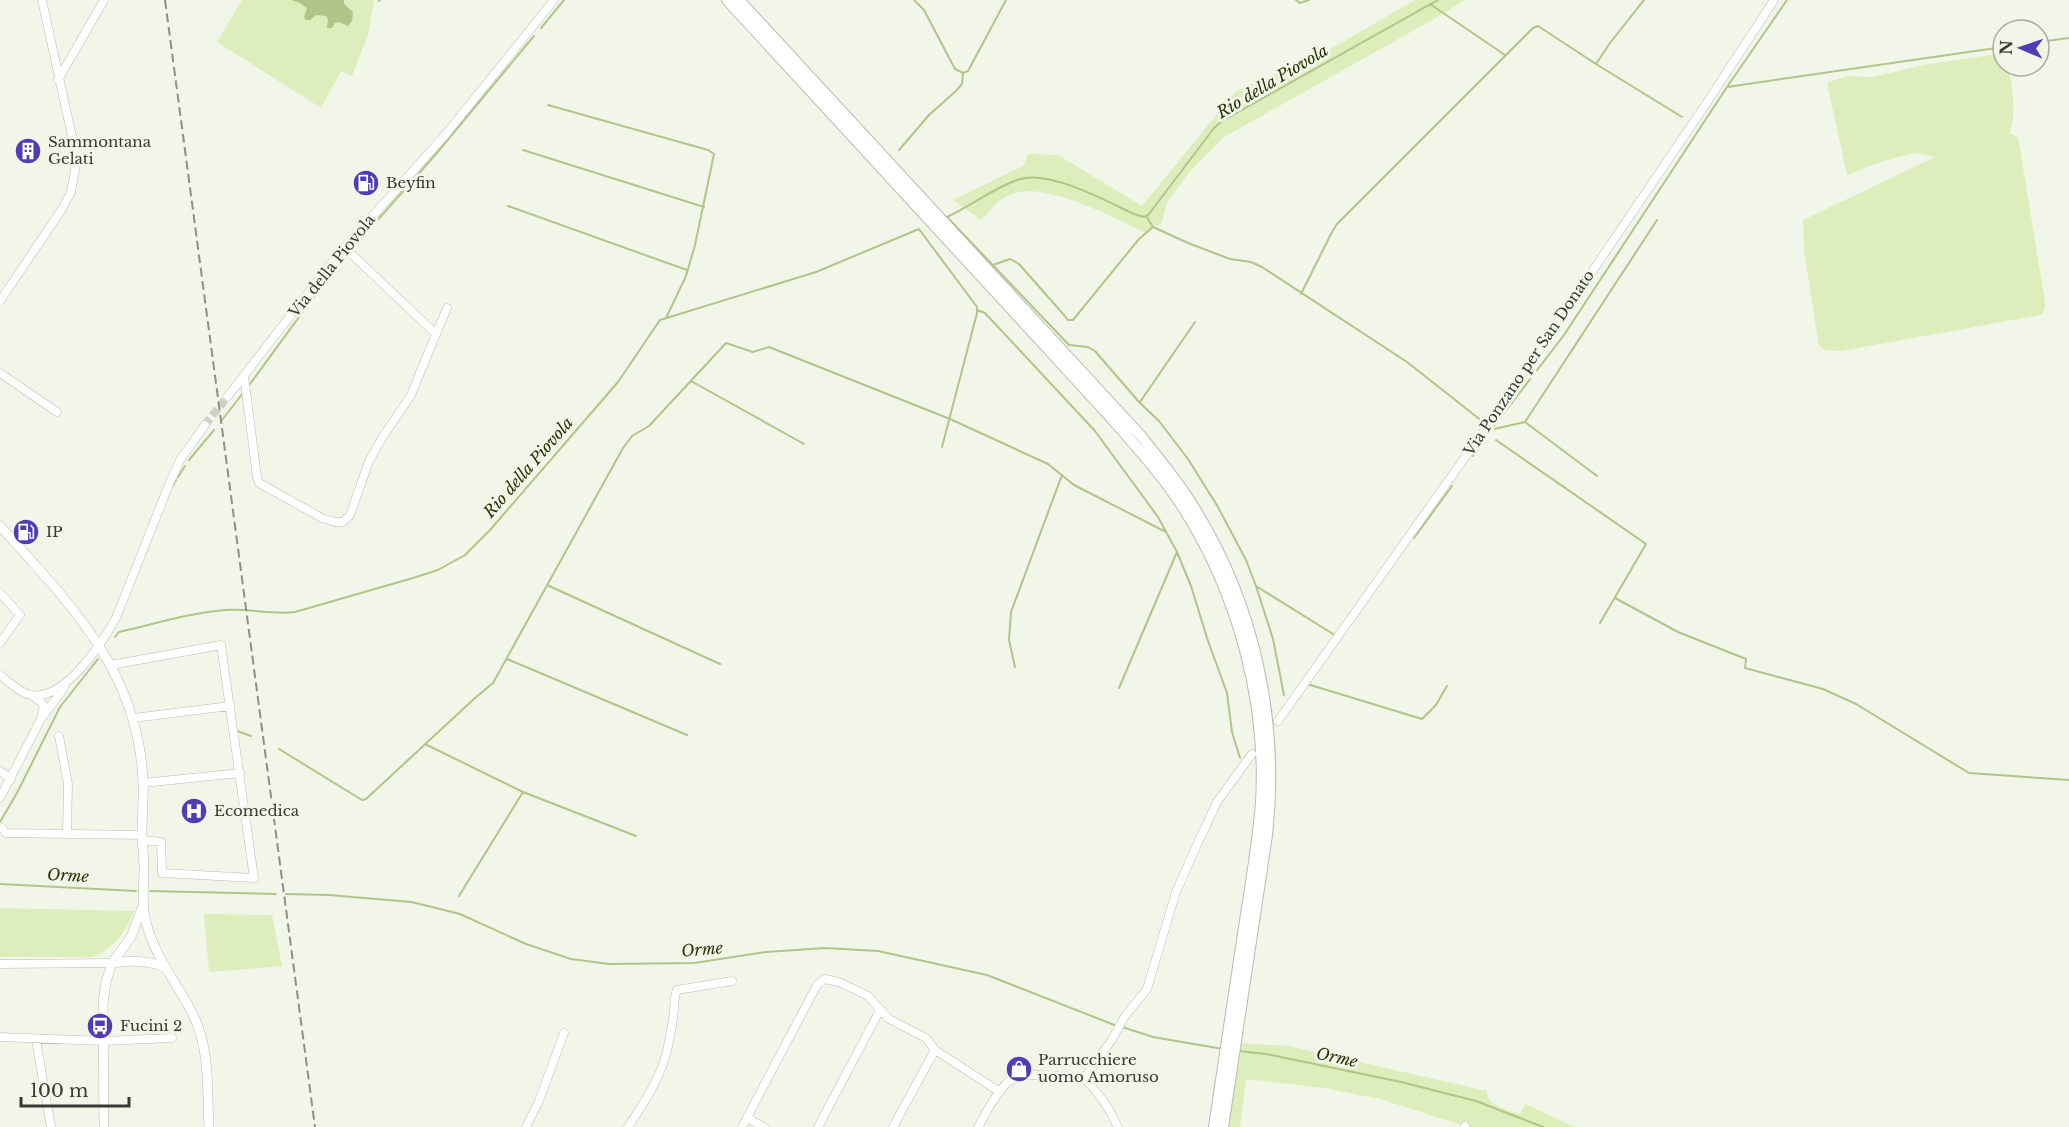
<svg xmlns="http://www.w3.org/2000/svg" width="2069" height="1127" font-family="'Libre Baskerville',serif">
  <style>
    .green { fill: #deedbc }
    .water { fill: #b2c488 }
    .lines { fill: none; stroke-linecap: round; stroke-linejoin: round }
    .stream { stroke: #b2c488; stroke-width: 2 }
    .minor-tunnel { stroke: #cdd0c5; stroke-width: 8; stroke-dasharray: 8 4; stroke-linecap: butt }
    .minor-casing { stroke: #b9bcb1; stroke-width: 9 }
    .major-casing { stroke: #b9bcb1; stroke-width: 10 }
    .highway-casing { stroke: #b9bcb1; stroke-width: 12 }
    .minor { stroke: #fff; stroke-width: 8 }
    .major { stroke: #fff; stroke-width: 9 }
    .highway { stroke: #fff; stroke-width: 10 }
    .rail { stroke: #8d9087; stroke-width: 2; stroke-dasharray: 9 4.5; stroke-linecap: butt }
    .labels { text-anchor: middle; stroke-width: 6; stroke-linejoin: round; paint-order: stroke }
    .poi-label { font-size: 15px; fill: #373934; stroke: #f2f6e9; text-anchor: start }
    .street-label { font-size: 15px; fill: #373934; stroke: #f2f6e9 }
    .water-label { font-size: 16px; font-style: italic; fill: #273103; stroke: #f2f6e9 }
  </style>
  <rect width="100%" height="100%" fill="#f2f6e9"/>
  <path class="green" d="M242,0H374L368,35L352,76L341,71L321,108L217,42Z
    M1415,0H1465L1441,15L1224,137L1189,172L1167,203L1161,225L1153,227L1146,233C1114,218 1043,179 1009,195C999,199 989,212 981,220L953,200L1023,166L1028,154L1058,155L1142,206L1236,91L1327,51Z
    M2003,53V66H2008C2013,89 2016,110 2010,134L2018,137L2045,302V309L2041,315L1841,351L1826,350L1819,346L1804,252L1803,220L1935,157L1914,153L1880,162L1847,175L1827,83L1846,76L1873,77L1923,65Z
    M0,908L134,911C128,930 110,953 91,957H0Z
    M204,914L272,915L282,966L209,972Z
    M1240,1043L1289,1046L1487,1091C1486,1106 1508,1110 1520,1114L1525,1104L1575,1127H1468L1380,1099L1323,1088L1246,1079L1240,1127H1228Z"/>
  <path class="water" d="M291,0H344V4L353,12L352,21L348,26L339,22L335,23L332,28H327L328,19L326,16L316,15L310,20H306L304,17L307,8L300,3Z"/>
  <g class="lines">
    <path class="stream" d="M914,0L924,10L955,69L963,73
      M1296,0L1300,3L1309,0
      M379,1L380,0
      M1430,4L1505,55
      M541,28L564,0
      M2039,42L2069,38
      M1596,64L1610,43L1644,0
      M963,73L968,71L1006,0
      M1727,87L2003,47
      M548,105L708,150L714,154L695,245L686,276L666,318
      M523,150L704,207
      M899,150L929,115L956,91L962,84L963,73
      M508,206L687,270
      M1146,216L1153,227L1188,243L1230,259L1251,262L1262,267L1407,362L1487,425
      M352,249L436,154L534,36
      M993,265L1010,259L1019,264L1064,315L1068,320H1073L1139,239L1153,227
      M1301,294L1332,232L1337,224L1533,28L1538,26L1596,64L1682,117
      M977,310L985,313L1095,431L1158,517L1177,552L1191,586L1207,638L1227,693L1232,732L1240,758
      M691,381L804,444
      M250,384L335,268
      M1140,402L1195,322
      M222,420L243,393
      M1525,422L1597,476
      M1494,429L1525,422L1657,220
      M1491,430L1564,335L1727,87L1787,0
      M1496,440L1646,544L1600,623
      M1473,456L1487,436
      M189,460L214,430
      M178,477L185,466
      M172,487L176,480
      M1414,538L1452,486
      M547,585L720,664
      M1256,586L1333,634
      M1615,598L1678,632L1746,659L1745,668L1823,689L1856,704L1969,773L2069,780
      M115,637L119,632C154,624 189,613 225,610C248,608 271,615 295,612L413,578L438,570L465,555L490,530L618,382L660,320L816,272L919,229L977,307V313L942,447
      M507,659L687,735
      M1015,667L1009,640L1011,612L1062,475
      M1307,684L1422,719L1436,705L1447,686
      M1119,688L1177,552
      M1284,695L1273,639L1256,586L1246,560L1218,507L1188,459L1159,421L1139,402L1095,351L1088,347L1069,345L947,217C971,206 992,189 1017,180C1047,168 1106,201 1134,214L1144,217L1149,214L1214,128L1222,121L1438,0
      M237,731L251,736
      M425,744L523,792L636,836
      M279,749L362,800L366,799L475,698L493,683L623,448L632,436L649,426L726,343L753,352L769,347L950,419L1048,464L1074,485L1166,532
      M0,822L17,793L60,707L98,659
      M0,884L136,891
      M150,891L276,894
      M286,894L329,895L411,902L428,906L460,914L526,944L571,959L609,964L694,963L766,952L825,948L878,951L987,975L1117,1026
      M459,896L523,792
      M1122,1027L1153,1037L1223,1049
      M1238,1051L1266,1054L1401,1082L1476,1101L1543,1127"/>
    <path class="minor-tunnel" d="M205,425L228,396"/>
    <defs>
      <path id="minor" d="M58,80L104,0
        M0,301L62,209L71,192L75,170L73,141L42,0
        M436,334L447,308
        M0,373L57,412
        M244,376L257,477L259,483L322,518L335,522H343L350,515L369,461L382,438L411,395L436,334L344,247
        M228,396L336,257L446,134L554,0
        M0,593L20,615L0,643
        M111,665L221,645L254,878L162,873L161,842L143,840
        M0,675C9,682 20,693 31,695C65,701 102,643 116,618L170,482L180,460L205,425
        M31,695L41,702L44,706L42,714
        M134,718L230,706
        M1278,721L1490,422L1708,101L1774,0
        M59,736L68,784L67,834
        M0,771L11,779
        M143,783L240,773
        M0,798L41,719L64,688
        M2,828L6,833L142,835
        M0,964L112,963
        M0,1037L104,1041L172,1038
        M36,1040L51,1127
        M1084,1078L1111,1041L1125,1016L1147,989L1176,892L1197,845L1217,802L1252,754
        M747,1118L764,1127
        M526,1127L539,1101L564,1033
        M628,1127C644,1103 660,1079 667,1051C670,1037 673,1023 674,1009C675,1002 674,996 677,990L732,981
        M742,1127L817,985L825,979L839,982L868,996L889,1019L926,1038L935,1050L1000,1092
        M818,1127L880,1010
        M893,1127L935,1050
        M978,1127C986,1113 994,1096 1006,1084C1020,1069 1064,1077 1084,1078C1099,1093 1109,1107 1118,1127
        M1464,1127L1465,1126"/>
      <path id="major" d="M0,526C69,603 139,671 143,782C144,798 142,815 142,832C142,844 144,856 144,868C144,886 141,904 146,922C155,959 180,986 195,1019C210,1052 207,1092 209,1127
        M112,963C131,960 147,960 164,967
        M104,1127L103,1003L106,982L112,963L131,937L142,908"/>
      <path id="highway" d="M727,0L1104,410C1132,442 1161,473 1184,509C1238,595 1267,701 1261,803C1257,851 1248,900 1241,947C1232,1007 1223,1067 1214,1127
        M739,0L1141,436C1159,459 1178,481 1193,506C1254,603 1280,721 1267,835L1223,1127"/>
    </defs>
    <use href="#minor" class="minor-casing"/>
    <use href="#major" class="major-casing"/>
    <use href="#highway" class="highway-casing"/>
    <use href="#minor" class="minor"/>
    <use href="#major" class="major"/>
    <use href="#highway" class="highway"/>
    <path class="rail" d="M165,0L315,1127"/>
  </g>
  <defs>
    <symbol id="building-disc" viewBox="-11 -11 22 22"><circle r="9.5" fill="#523cb4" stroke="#f2f6e9"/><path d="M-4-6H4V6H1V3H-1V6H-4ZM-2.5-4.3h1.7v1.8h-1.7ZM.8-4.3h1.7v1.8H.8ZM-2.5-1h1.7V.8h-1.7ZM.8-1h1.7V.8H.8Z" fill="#fff"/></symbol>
    <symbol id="fuel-disc" viewBox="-11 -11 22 22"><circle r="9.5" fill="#523cb4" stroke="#f2f6e9"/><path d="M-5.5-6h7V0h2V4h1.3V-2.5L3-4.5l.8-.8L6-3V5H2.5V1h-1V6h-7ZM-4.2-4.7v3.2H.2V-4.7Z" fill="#fff"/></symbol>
    <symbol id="hospital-disc" viewBox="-11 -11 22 22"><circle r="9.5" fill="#523cb4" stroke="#f2f6e9"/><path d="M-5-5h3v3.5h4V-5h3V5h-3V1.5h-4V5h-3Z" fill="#fff"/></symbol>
    <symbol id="bus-disc" viewBox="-11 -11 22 22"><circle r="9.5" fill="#523cb4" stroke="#f2f6e9"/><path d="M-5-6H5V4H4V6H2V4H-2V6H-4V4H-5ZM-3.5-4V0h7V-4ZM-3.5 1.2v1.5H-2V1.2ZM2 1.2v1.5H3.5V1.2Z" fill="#fff"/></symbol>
    <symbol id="shop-disc" viewBox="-11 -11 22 22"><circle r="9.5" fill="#523cb4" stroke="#f2f6e9"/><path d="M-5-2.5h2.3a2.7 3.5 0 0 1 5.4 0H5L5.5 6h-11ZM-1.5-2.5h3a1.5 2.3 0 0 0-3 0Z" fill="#fff"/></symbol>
  </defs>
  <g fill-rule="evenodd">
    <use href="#building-disc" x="13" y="136" width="30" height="30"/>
    <use href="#fuel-disc" x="351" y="168" width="30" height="30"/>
    <use href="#fuel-disc" x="11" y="517" width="30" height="30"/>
    <use href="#hospital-disc" x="179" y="796" width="30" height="30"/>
    <use href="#bus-disc" x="85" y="1011" width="30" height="30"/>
    <use href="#shop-disc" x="1004" y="1054" width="30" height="30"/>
  </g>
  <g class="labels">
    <g class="poi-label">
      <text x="48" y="147">Sammontana<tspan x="48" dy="17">Gelati</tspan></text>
      <text x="386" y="188">Beyfin</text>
      <text x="46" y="537">IP</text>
      <text x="214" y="816">Ecomedica</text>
      <text x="120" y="1031">Fucini 2</text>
      <text x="1038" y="1065">Parrucchiere<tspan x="1038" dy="17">uomo Amoruso</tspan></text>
    </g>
    <g class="street-label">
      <text transform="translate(332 266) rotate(-51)" y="5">Via della Piovola</text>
      <text transform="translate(1529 363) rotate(-56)" y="5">Via Ponzano per San Donato</text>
    </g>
    <g class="water-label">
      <text transform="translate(1272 81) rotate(-31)" y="6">Rio della Piovola</text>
      <text transform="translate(528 467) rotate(-49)" y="6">Rio della Piovola</text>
      <text transform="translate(68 875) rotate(3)" y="6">Orme</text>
      <text transform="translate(702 949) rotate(-5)" y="6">Orme</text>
      <text transform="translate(1337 1057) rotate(12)" y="6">Orme</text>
    </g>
  </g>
  <g transform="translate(2021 48) rotate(272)"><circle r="28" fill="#f2f6e9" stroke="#a7aaa1" stroke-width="1.5"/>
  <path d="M0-4.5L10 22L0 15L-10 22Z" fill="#523cb4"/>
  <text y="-9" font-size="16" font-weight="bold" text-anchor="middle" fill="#373934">N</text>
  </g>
  <path d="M21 1097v9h108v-9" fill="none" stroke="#373934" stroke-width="3"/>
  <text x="30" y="1097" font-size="18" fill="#373934" stroke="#f2f6e9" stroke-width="4.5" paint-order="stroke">100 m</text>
</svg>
